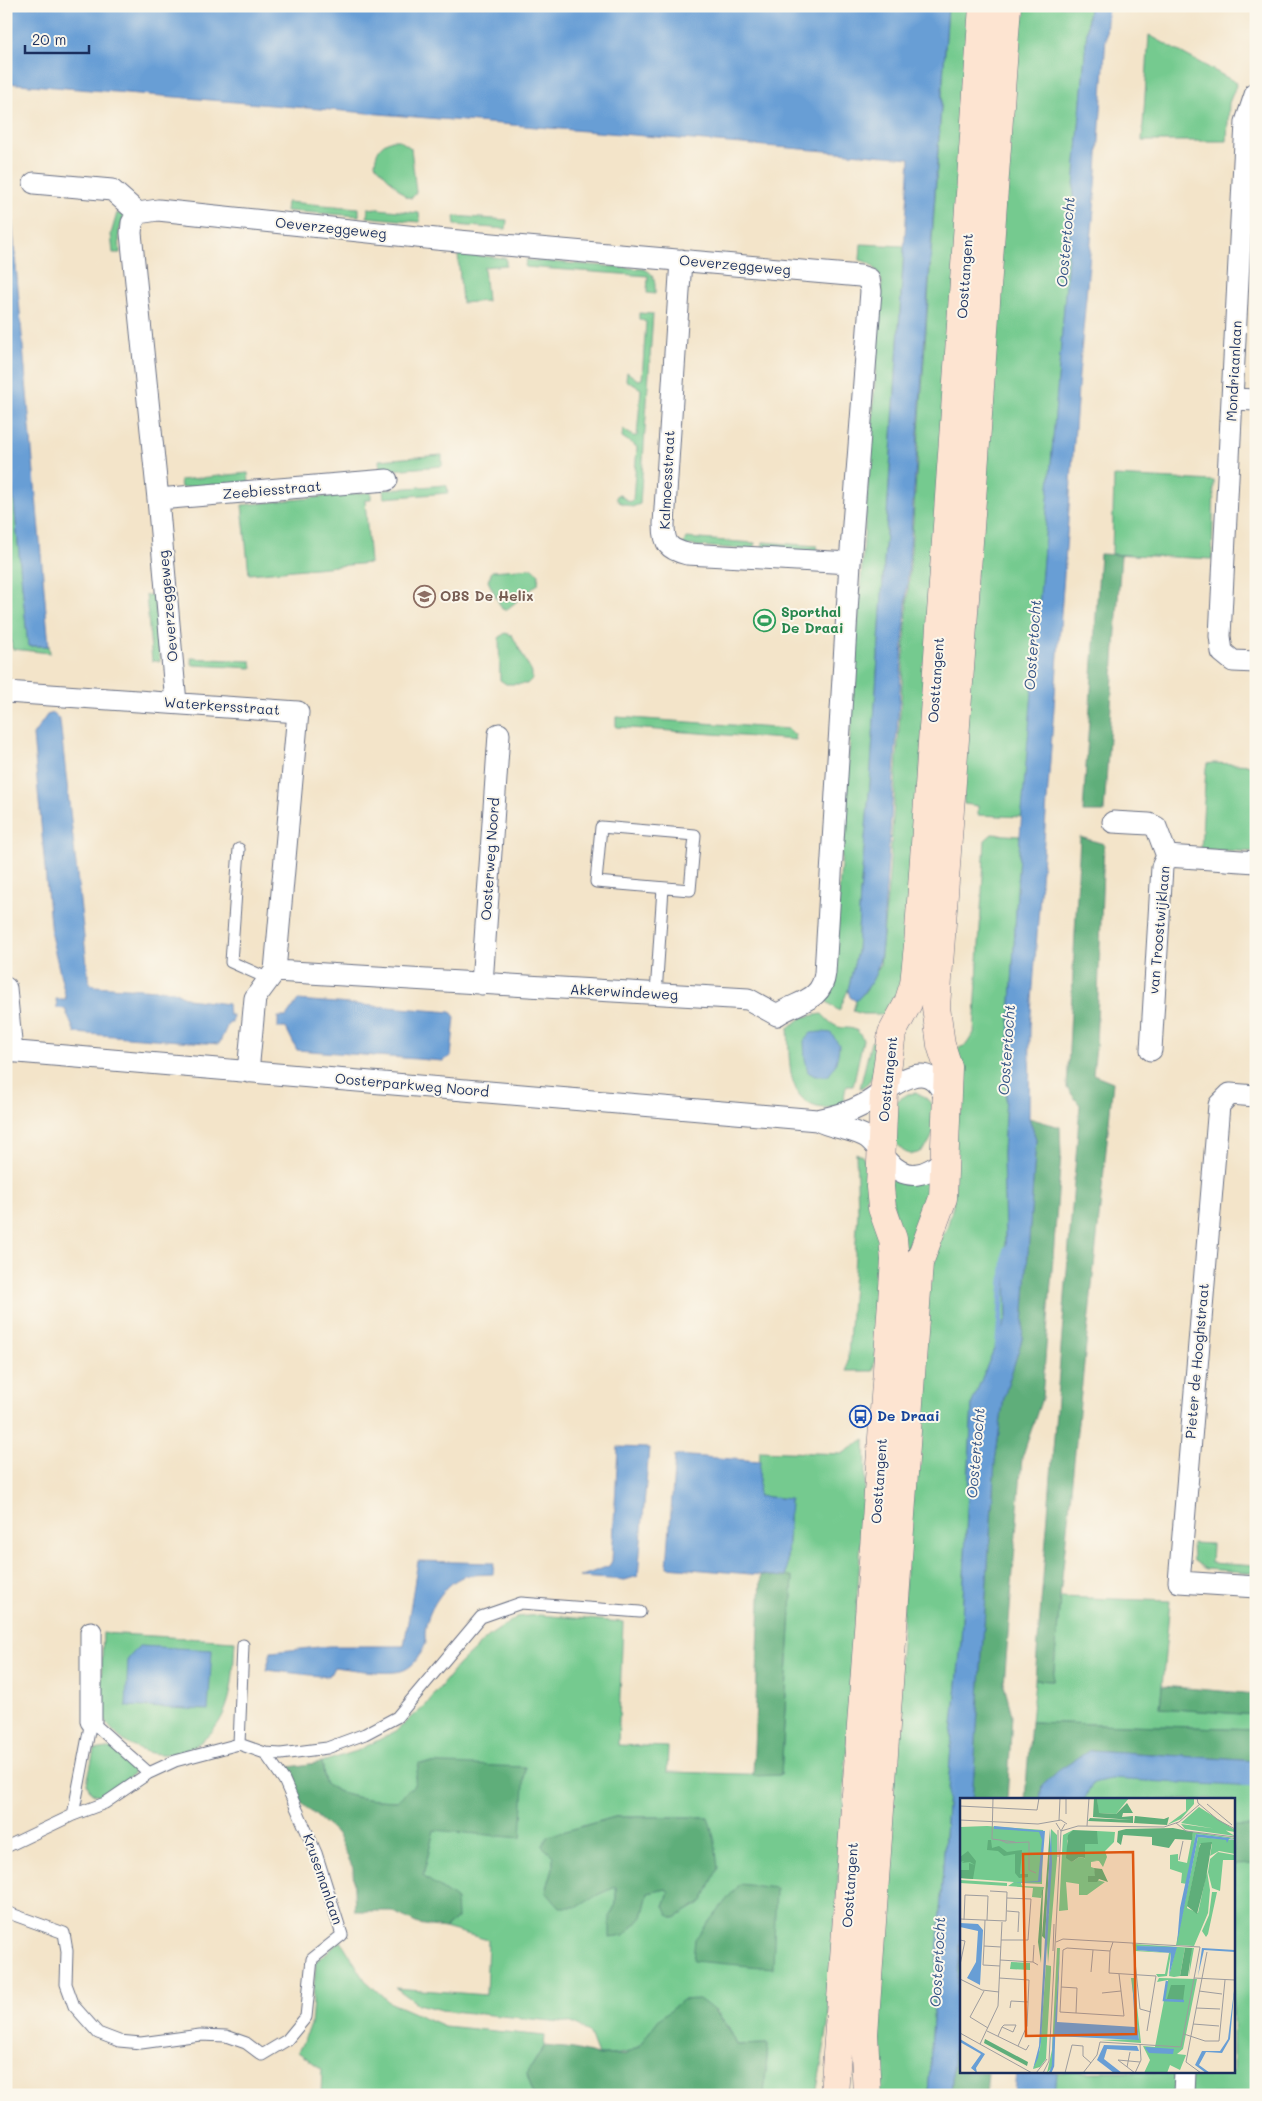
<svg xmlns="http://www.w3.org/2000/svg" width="1262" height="2101" font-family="Mali,sans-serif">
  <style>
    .green { fill: #74ca8f; stroke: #487c76; fill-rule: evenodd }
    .forest { fill: #5fae7a; stroke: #3d6e6c }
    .water { fill: #689ed5; stroke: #42669a }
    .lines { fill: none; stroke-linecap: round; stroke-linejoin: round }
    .stream { stroke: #689ed5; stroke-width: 6 }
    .lane-casing { stroke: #676e83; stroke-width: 13 }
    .street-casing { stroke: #676e83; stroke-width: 23 }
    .secondary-casing { stroke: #676e83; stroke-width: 29 }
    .lane { stroke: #fff; stroke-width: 11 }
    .street { stroke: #fff; stroke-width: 21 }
    .secondary { stroke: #fde4d1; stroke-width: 28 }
    .labels { text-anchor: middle; stroke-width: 4; stroke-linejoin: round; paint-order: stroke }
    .street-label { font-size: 14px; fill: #1b2f5e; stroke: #fbf7ec }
    .education-label { font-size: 14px; font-weight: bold; fill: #785e54; stroke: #fbf7ec; text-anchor: start }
    .leisure-label { font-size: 14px; font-weight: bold; fill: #27864d; stroke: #fbf7ec; text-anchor: start }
    .transit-label { font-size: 14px; font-weight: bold; fill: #164399; stroke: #fbf7ec; text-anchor: start }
    .water-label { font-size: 15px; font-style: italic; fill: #365688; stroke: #fbf7ec }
    .inset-river { fill: none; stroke: #689ed5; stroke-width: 2.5 }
    .inset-road { fill: none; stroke: #9d9c9e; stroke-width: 1 }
    .view { fill: #de5710; fill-opacity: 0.15; stroke: #de5710; stroke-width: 2.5 }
    .inset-edge { fill: none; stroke: #1b2f5e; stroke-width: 2.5 }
  </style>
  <rect width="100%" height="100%" fill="#fbf7ec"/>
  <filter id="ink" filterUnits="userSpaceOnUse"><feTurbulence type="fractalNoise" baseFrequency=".02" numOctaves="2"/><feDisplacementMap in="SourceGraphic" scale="10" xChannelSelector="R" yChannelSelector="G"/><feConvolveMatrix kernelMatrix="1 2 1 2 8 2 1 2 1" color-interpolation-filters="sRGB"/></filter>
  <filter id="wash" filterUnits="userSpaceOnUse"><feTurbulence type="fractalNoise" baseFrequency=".0096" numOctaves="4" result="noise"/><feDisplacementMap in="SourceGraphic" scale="20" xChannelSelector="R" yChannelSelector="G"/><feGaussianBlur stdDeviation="1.12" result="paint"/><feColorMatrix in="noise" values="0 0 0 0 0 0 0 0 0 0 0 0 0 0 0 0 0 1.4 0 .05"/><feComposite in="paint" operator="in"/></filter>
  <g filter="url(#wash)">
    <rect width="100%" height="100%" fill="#f3e4c9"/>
    <path class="green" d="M948,6H975L905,982L889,1014H862L853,1011L856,1001L866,991L880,965L889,877Z
      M1017,6H1089L1022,817L978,815V806L964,804L962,763Z
      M1149,35L1237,83L1229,103L1227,141H1142Z
      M392,140H399L411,148L416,192L412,198L406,197L375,164C376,151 380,144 392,140Z
      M287,202L359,208V216L286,211Z
      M368,208L419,213L420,222L367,217Z
      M117,213L124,216L119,232L120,253H113L111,234Z
      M454,216L507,220L506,229L455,225Z
      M861,244L904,246L870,784L860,893L857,952L848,990L839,1011L826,1001L832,992L882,282C878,271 873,263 860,260Z
      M458,254L506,258V265L484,267L487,301L462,303Z
      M526,260L644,269C656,274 655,282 655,294L647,293L648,276L525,267Z
      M639,313L653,314L640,504L632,507L619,502L616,498L618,494L630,502L633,500L637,447L622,437L623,429L633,436H637L641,389L626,380L627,372L638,380L642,379L646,322L639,319Z
      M6,420L28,646H49L50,653L12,649L6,596Z
      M442,455V466L380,471L379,460Z
      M248,473L249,482L181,488L180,480Z
      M1114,476L1214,481L1212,559L1112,554Z
      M444,485L447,486L448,493L384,498L383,490Z
      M371,492V500H365L370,563L249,574L242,505Z
      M686,538L755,543L754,550L683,545Z
      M763,542L817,546L816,555L762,551Z
      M532,568L539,574L538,584L506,610L502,609L488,581L492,571Z
      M146,595H154L160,661H152Z
      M505,633L512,635L532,673V679L527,684H506L500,680L499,638Z
      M191,658L251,661L252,668L194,665L192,664Z
      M616,717L789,729L795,735L796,740L616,727Z
      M1213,763L1256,765V852L1201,849L1206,768L1207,764Z
      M992,834L1020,836L1003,1153L1007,1317L972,1404L961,1643L951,1746L928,2095H876L872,2049L927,1275L938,1241L947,1228L953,1206L952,1051L966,1045L974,1033L985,840Z
      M822,1014C825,1017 829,1022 834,1025C846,1032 856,1022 863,1040L853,1086H846L843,1104C834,1108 827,1109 817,1107C785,1098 790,1055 788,1028L803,1017Z
      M885,1029C881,1046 878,1082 860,1088L871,1042Z
      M915,1093C954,1102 929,1171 902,1150C898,1146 892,1139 892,1133C891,1124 894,1112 895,1102L908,1094Z
      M856,1153L862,1156L870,1171L888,1275L873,1371H847L858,1212Z
      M888,1178L932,1181L935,1184L910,1290Z
      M865,1439L866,1469L828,2026L816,2095H764L768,2044L737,2045L728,2026L715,2010L659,2020C636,2050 638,2055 598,2055L589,2032L572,2023L441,2010L418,2004L396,1988L486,1995L488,1940L445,1928L457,1918L436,1887L423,1876L434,1830L414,1785L397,1801C371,1800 346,1799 325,1783L322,1762L357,1751L396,1731L425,1706L458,1665L489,1636L517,1617L539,1615L623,1622L618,1745L668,1747L667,1772L781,1775L793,1577H786L790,1499L758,1496L760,1451L842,1454ZM615,1817H707L703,1901L675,1918L664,1906L669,1893L666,1889L648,1893L642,1917L624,1936L610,1915L616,1904V1886L599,1894L546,1892L553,1868V1855L579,1827Z
      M1192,1543L1212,1544L1211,1563L1256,1566V1573L1205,1569L1193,1560Z
      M1060,1597L1170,1601L1160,1708L1256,1715V1729L1031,1722L1035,1680L1053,1681Z
      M103,1633L235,1641C233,1669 234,1698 219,1722C196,1759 149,1765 117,1735C111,1729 102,1719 101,1710C100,1703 101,1694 101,1687C102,1669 102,1651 103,1633Z
      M107,1748C121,1751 129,1760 134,1773C123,1782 104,1804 90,1791L87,1783L94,1750Z
      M1047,1748L1256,1767V2095H1039L1040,2072H1233V1800H1046Z
      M341,1941L365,1980L389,2002L444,2026L545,2036L544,2046L527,2074L534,2095H321L322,2069L298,2052L311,2025L316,1961Z"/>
    <path class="forest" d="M1100,554L1121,555L1104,812H1083Z
      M1080,837L1104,844L1096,1046L1093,1074L1113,1082L1060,1597L1053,1681L1035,1680L1080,1105L1067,1088Z
      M1029,1118L1060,1127L1061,1155L1042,1398L1022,1458L1004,1685L1012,1715L1007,1800H972L995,1461L1004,1397L1022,1339L1036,1139Z
      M761,1575L793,1577L781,1775L753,1776Z
      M1162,1686L1256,1694V1715L1160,1708Z
      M1031,1722L1256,1729V1761L1090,1750L1042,1786L1040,1800H1025Z
      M322,1762L325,1783C346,1799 371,1800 397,1801L414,1785L419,1763L525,1767L521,1838L434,1830L423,1876L456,1899L457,1918L445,1928L418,1924L392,1911H355L353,1868L337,1834L301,1803L287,1773L290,1767Z
      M615,1817H708L715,1841L718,1868L703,1901L675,1918L668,1915L664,1906L669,1893L666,1889L648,1893L642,1917L624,1936L610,1938V1915L616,1904V1887L599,1894L578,1907H559L546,1892L553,1868V1856L542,1846L548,1836Z
      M1233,1826H1256V1864L1233,1865Z
      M739,1884L776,1888L773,1968L693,1961L695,1939Z
      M961,1932V2072H988L986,2095H951Z
      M699,1999C719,2013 727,2023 737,2045L768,2044L764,2095H534L527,2074L544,2046L574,2049L598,2055H624L638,2047L659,2019L682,2000Z"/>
    <path class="water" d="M6,6H948L882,944C879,970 874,983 856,1001L850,997L848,990L857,952L860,893L870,784L910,158L6,83Z
      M1089,6H1108L1096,186L1079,375L1030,1027L1029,1118L1036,1139L1022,1339L1004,1397L995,1461L972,1800H961V1932L951,2095H928L951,1746L961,1643L972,1403L1007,1317L1003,1153L1020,836Z
      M6,150L49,646H28L6,420Z
      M54,713L60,721L89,982L94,986L174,991L188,999L228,1004L229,1015H233L232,1022H229L219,1044L75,1033L65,1009L57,1008L56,999H66L51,935L33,735L47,715Z
      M298,1000L451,1012L455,1017L451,1056L443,1061L297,1050L286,1028H278V1017H286Z
      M822,1032L831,1033L839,1045C838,1057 836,1067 828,1076H815L808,1072L805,1058L804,1041L811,1033Z
      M618,1447L649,1448L638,1576L625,1580L579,1577L609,1566L612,1561Z
      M675,1455L760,1461L758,1496L790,1499L786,1577L667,1567Z
      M418,1561L494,1563L493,1574C484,1575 473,1574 465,1576C442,1583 420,1621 426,1643C421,1653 416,1665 404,1670C390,1676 350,1669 334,1667L329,1677L266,1670L271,1652L329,1646H404Z
      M139,1646L212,1650L208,1710L126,1706L128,1659Z
      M1090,1750L1256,1761V1787L1111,1779L1093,1783L1084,1800H1040L1042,1786L1058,1771Z
      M1016,2072H1057L1055,2095H1014Z"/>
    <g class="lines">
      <path class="stream" d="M998,1346L1006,1249"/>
    </g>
  </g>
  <g filter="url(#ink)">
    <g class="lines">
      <defs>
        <path id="lane" d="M601,827L695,835L690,890L596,882Z
          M239,849L231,962L269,979
          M656,994L663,888
          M91,1721L149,1773
          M239,1744L243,1645
          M73,1815L91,1721
          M6,1847L73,1815L105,1803L149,1773L175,1761L239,1744L265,1753L281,1754L327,1748L365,1734L397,1717L481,1617L521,1603L640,1612
          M6,1912L64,1933L67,1951L66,1984L74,2006L98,2033L119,2041L141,2043L200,2035L226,2036L246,2043L262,2055L287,2040L306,2017L312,1959L342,1935L316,1853L284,1780L265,1753"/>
        <path id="street" d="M1256,92L1246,122L1220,636L1222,652L1233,661L1256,662
          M34,183L112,190L138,213
          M681,260L664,524C664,544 668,549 687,554L850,563
          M1233,399L1256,400
          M158,499L387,480
          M6,692L298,712L275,971
          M176,703L158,499L131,233L132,223L138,213L158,210L436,239L860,276L869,279L871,291L850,563L825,973C822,1002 797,1001 777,1015L748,999L275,971L255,998L248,1072
          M1113,822L1149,824L1156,827L1167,856L1162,867L1151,1050
          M1167,856L1256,862
          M482,984L499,734
          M6,988L12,1052
          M6,1051L817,1120C834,1117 850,1112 865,1104C883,1094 921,1057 939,1086C943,1091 945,1098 947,1104
          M1256,1096L1230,1094L1219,1105L1179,1582L1256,1587
          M817,1120C833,1129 853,1128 868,1138C876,1144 881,1154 888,1161C906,1182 927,1176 945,1159
          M91,1721V1632
          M1184,2095L1185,2072"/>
        <path id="secondary" d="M834,2095L895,1260L893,1239L882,1208L880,1187L884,1092L892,1033L908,1003L914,984L918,945L983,6
          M867,2095L864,2034L919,1263L943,1198L948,1067L941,1045L936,1007L1007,6"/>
      </defs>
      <use href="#lane" class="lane-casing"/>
      <use href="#street" class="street-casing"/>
      <use href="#secondary" class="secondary-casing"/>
      <use href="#lane" class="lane"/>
      <use href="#street" class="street"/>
      <use href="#secondary" class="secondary"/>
    </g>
  </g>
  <defs>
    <symbol id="school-ring" viewBox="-11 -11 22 22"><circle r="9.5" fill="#fbf7ec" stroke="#8d6e63" stroke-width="1.5"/><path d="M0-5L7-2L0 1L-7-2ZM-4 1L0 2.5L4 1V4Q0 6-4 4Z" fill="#8d6e63"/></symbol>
    <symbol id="stadium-ring" viewBox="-11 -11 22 22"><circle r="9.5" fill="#fbf7ec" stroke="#2e9e5b" stroke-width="1.5"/><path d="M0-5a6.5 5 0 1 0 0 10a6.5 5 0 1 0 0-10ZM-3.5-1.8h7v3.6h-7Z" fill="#2e9e5b"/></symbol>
    <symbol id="bus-ring" viewBox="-11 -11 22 22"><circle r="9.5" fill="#fbf7ec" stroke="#1a4fb4" stroke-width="1.5"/><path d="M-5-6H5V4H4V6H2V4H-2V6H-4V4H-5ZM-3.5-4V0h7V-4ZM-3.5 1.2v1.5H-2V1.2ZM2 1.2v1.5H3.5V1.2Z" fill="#1a4fb4"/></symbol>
  </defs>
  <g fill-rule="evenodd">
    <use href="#school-ring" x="412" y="584" width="25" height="25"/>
    <use href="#stadium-ring" x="752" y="608" width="25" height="25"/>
    <use href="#bus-ring" x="848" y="1404" width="25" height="25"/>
  </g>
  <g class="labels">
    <g class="street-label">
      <text transform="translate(331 228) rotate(6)" y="5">Oeverzeggeweg</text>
      <text transform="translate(735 265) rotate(5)" y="5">Oeverzeggeweg</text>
      <text transform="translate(965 276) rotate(-86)" y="5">Oosttangent</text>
      <text transform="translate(1234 371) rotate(-87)" y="5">Mondriaanlaan</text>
      <text transform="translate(667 480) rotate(-87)" y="5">Kalmoesstraat</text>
      <text transform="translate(272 490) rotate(-5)" y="5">Zeebiesstraat</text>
      <text transform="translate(168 606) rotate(-95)" y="5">Oeverzeggeweg</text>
      <text transform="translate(936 680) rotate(-86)" y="5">Oosttangent</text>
      <text transform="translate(222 706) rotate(4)" y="5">Waterkersstraat</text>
      <text transform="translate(490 859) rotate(-86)" y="5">Oosterweg Noord</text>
      <text transform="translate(1159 930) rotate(-85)" y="5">van Troostwijklaan</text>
      <text transform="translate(624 992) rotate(3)" y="5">Akkerwindeweg</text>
      <text transform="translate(888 1079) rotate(-84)" y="5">Oosttangent</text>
      <text transform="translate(412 1085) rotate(5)" y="5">Oosterparkweg Noord</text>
      <text transform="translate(1197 1361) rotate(-85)" y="5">Pieter de Hooghstraat</text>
      <text transform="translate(879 1481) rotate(-86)" y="5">Oosttangent</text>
      <text transform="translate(323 1879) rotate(71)" y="5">Krusemanlaan</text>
      <text transform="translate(850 1885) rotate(-86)" y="5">Oosttangent</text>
    </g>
    <g class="education-label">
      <text x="440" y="601">OBS De Helix</text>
    </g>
    <g class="leisure-label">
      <text x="781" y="617">Sporthal<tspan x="781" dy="16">De Draai</tspan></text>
    </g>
    <g class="transit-label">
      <text x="877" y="1421">De Draai</text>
    </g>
    <g class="water-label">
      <text transform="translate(1066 242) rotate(-85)" y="5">Oostertocht</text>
      <text transform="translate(1033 645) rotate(-86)" y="5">Oostertocht</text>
      <text transform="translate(1007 1050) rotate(-86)" y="5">Oostertocht</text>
      <text transform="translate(976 1453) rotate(-85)" y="5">Oostertocht</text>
      <text transform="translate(938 1962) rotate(-87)" y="5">Oostertocht</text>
    </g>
  </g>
  <g transform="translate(960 1798)">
    <rect width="275" height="275" fill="#f3e4c9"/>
    <path d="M137,0H169L156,16L138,15ZM226,0H234V6L221,21L207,27L226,13ZM239,9L275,32V34L221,25ZM221,26L265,32L275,38L225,31ZM27,28L83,32L82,86L61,85L62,88L84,89L81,100L72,99L73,90L48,88L54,84L0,80V29ZM91,31L97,37V60L88,166L86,124L89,116ZM113,32L107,43L109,60L112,64L119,59L137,63L131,64V69L134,70L137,82L145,84L127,97H119V86L106,84L108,112L99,113L103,37ZM137,33L155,34L154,44L145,53L147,59L143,69L139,63L125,61V46H137ZM233,34L275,40V41L236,36L227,86L221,85L222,75L210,71V57L218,56V63L227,65ZM238,39L275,42V56L259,53L250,58L252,46H240L227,110L238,115L247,73L250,92L248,115L234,148L216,147ZM258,54L275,57V62H263L260,93L252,90L248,74L250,61ZM0,82L47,85V88L0,85ZM257,94L248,136L246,139L242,133L249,117L252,94ZM174,146L234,150L229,178L231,150H225L220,178L214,179L209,178L216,150L177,148V152L211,155L207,178L198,179L196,176H205L209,155L175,153ZM97,150H100L93,268L87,275L92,252ZM51,164L70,165V172L50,171ZM86,167L91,168V172L86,261L80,269L73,271L80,251ZM171,180H174L181,245L141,242L179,241ZM199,180L237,181L223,251L217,256L226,257L222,267L231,270L222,267L220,272L210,267L207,275H184L190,262L183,248L195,249L208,182L197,184Z" fill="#74ca8f"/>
    <path d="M134,0H137L139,15L156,16L167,5L173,15H163L162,19L173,18V25L128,23L130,20L172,22L133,19ZM175,18L204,21L209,19L207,27L174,25ZM213,30L233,34L232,42L215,41L209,50L192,47V39L163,37L161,47L157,44L158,33L166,31ZM90,31V53L85,141L82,138ZM113,32L137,33L138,46H125V60L119,59L112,64L106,60L108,37ZM28,42H31L32,50L39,48L47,54L62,52L60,76H68V79L59,80L55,75V56L44,58L38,53L27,52ZM252,44L246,80L237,116L227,108L239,50L241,45ZM8,53L16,63L13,81L0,80V72H9V65L15,67L10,64L2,65L4,63L0,64V59ZM134,70L142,71L148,84L139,81L137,84H128V78H135ZM82,92H83L81,165L78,144ZM225,150H232L228,178H220ZM211,187H225L223,203L207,201ZM25,241L68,264L67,268L24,245Z" fill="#5fae7a"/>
    <path d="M34,28L85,33L81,84L49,85L78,83L82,42L79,34L34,31ZM91,31L92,66L81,244L78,260L73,271L79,248ZM236,36L269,40L275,42L269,41L267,45L266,42L238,39L217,146L220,110ZM0,125L18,126L23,132L20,187L7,180L16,164L18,133L0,129ZM177,148L217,149L209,178L211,155L177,152ZM242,150L275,152V154L244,152L238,178ZM100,151L97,224L175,229L172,180L179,242L94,238ZM275,185L270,241L262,255L246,254L239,267L250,275H246L235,267L242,253H260L268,241ZM0,241L25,256L16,270L17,275L11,270L21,256L0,244ZM144,247L177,248L179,253L147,251L144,261L162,275H154L137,262ZM185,250L186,249L214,251L213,256L189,255Z" fill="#689ed5"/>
    <path class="inset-river" d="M207,183L204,202L224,203M90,275L93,268L94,238"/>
    <path class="inset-road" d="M33,0L32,41L55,44M237,0L238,5L258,22L275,31M247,6L272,27M0,8L77,12L79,0M106,16V0M0,22L78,26L101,22L107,26M99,23L100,0M96,25L101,33L118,28L204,29L219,24L240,6M216,25L226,33L275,39M127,28L129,0M40,42L47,45L69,44V72L76,75M98,59V32M219,62L223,43M47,113L59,114L58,134M0,121L46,123L47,94L30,93M4,122L5,97L28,98L27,122M25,122L24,148L41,149M0,142L5,143L0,167M41,142H68L71,101L47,100M96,144L103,141L240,149L221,249L140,244L137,257L123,275M153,144L150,153L107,150L103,152L100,214L164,218L159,176M173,145L180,211L191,214M74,147L73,164L78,167M24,148L23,167L40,168M93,153L94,126M150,153L149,175L196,178L187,233M40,162L73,164M131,174L133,152M39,180L69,182L67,228L58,248M234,180L275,182M0,181L22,192L39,194M101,189L117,190L116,215M24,193L10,219L28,230M239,193L262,196M142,195L161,193M50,210L51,203L68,204M236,210L260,211M233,226L259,228M27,233L66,252L69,247M0,235L72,275M224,236L245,243H259L265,182M38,238L42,229L44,227H56L53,234L42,229M20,246L38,208L42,124M167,269L170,254M76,275L87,261M83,275L89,263L101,33L105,26M105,275L112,247L123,248V258L131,265M175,275L158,262L180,264M175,275L181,262L180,246M241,275L226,264L247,154"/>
    <path class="view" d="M173,54L176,236L66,238L63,56Z"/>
    <rect width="275" height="275" class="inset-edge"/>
  </g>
  <rect width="1262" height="2101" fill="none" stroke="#fbf7ec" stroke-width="25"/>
  <path d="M25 45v8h64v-8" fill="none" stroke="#1b2f5e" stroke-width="2.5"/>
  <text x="32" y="45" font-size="15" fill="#1b2f5e" stroke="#fbf7ec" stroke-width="4" paint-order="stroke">20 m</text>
</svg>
